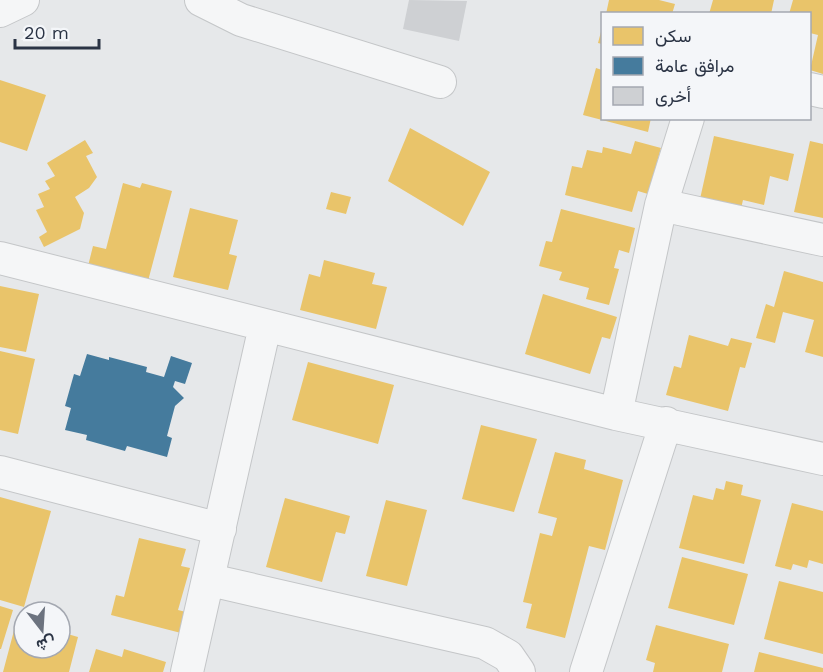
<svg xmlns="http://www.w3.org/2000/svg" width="823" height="672" font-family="'Work Sans',Vazirmatn,sans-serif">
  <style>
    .homes { fill: #e9c46a }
    .public { fill: #457b9d }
    .building { fill: #ced0d3 }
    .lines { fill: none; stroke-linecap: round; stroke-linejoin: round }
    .minor-casing { stroke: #c4c6c8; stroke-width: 34 }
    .minor { stroke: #f5f6f7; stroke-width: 32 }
  </style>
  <rect width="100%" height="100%" fill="#e6e8ea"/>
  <path class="homes" d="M609,0H659L675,4L672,14H606Z
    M713,0H774L771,14H709Z
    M793,0H823V74L810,70L818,35L810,33V14H789Z
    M602,28V44L598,43Z
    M596,68L602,70V118H651L648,132L583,115Z
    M0,80L46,95L27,151L0,142Z
    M410,128L490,172L463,226L388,181Z
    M714,136L794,154L788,181L770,176L764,205L743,200L739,217L698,208Z
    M85,140L93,153L86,156L97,177L89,188L75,197L84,213L80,229L44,247L39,237L47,232L36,210L44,207L38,194L50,189L45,181L55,176L47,163Z
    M635,141L661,148L648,194L638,191L632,212L565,195L572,166L582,168L587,150L602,153L603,147L631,154Z
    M810,141L823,144V218L794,212Z
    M123,183L140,188L142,183L172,191L148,281L88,266L93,246L106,249Z
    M331,192L351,197L346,214L326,209Z
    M190,208L238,220L229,254L237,256L228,290L173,277Z
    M561,209L635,228L629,253L619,250L614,268L619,269L609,305L586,299L589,288L559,280L562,272L539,266L546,241L552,242Z
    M324,260L375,273L372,284L387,287L376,329L300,310L309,274L320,277Z
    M784,271L823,282V357L805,352L814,320L783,312L775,343L756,338L766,304L774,307Z
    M0,286L39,294L26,352L0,347Z
    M543,294L617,317L610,339L602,337L590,374L525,354Z
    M689,335L728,346L731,338L752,343L745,368L740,367L728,411L666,395L674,366L681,368Z
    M0,351L35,359L18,434L0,430Z
    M308,362L394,385L378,444L292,420Z
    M481,425L537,439L514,512L462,499Z
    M555,452L586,460L584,469L623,480L605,550L589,546L565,638L526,628L532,604L523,602L540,533L552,536L557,518L538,513Z
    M726,481L743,485L741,495L761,500L744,564L679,548L693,495L713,500L716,488L724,490Z
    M0,497L51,511L24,607L0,600Z
    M285,498L350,516L345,534L336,532L322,582L266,567Z
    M386,500L427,510L407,586L366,576Z
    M792,503L823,511V564L809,560L807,568L793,564L791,570L775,566Z
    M139,538L186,549L181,566L190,568L178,610L186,612L181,633L111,615L116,595L124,597Z
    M682,557L748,574L734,625L668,608Z
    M779,581L823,592V654L764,639Z
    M0,606L13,610L1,649H0Z
    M60,617L68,619L64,633L78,637L69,672H3L16,623L24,625V648H60Z
    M656,625L729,644L722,672H653L655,663L646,660Z
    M96,649L122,657L124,649L166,662L163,672H89Z
    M759,652L823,668V672H754Z"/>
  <path class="public" d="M87,354L109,360V357L147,367L146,372L164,377L171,356L192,363L185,384L175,381L173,387L184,398L175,406L167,436L172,438L167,457L127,446L125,451L86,440L87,435L65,430L71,408L65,406L74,374L80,376Z"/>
  <path class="building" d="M409,0L467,1L459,41L403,29Z"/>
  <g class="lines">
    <defs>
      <path id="minor" d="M201,0L241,20L440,82
        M0,11L23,0
        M810,89L823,92
        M661,205L823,240
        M0,258L616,414L823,459
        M616,414L661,205L688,118
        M0,472L220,529
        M210,580L485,643L508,656L519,672
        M187,672L265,326
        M586,672L666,423"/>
    </defs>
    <use href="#minor" class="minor-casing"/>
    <use href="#minor" class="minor"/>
  </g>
  <rect x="601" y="12" width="210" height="108" fill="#f4f6f9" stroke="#a4a8b1" stroke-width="1.5"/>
  <rect x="613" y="27" width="30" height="18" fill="#e9c46a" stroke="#a4a8b1" stroke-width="1.5"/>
  <text x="655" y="42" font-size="18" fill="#2b3445">سكن</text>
  <rect x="613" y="57" width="30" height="18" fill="#457b9d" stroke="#a4a8b1" stroke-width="1.5"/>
  <text x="655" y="72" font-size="18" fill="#2b3445">مرافق عامة</text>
  <rect x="613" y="87" width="30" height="18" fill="#ced0d3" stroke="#a4a8b1" stroke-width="1.5"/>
  <text x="655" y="102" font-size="18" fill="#2b3445">أخرى</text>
  <g transform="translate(42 630) rotate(163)"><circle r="28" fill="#f4f6f9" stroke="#a4a8b1" stroke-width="1.5"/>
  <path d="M0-4.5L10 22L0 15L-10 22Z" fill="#6c737f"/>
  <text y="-9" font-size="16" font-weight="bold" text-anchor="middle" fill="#2b3445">ش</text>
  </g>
  <path d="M15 39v9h84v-9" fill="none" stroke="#2b3445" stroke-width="3"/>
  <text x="24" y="39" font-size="18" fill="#2b3445" stroke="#f4f6f9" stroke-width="4.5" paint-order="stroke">20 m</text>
</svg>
